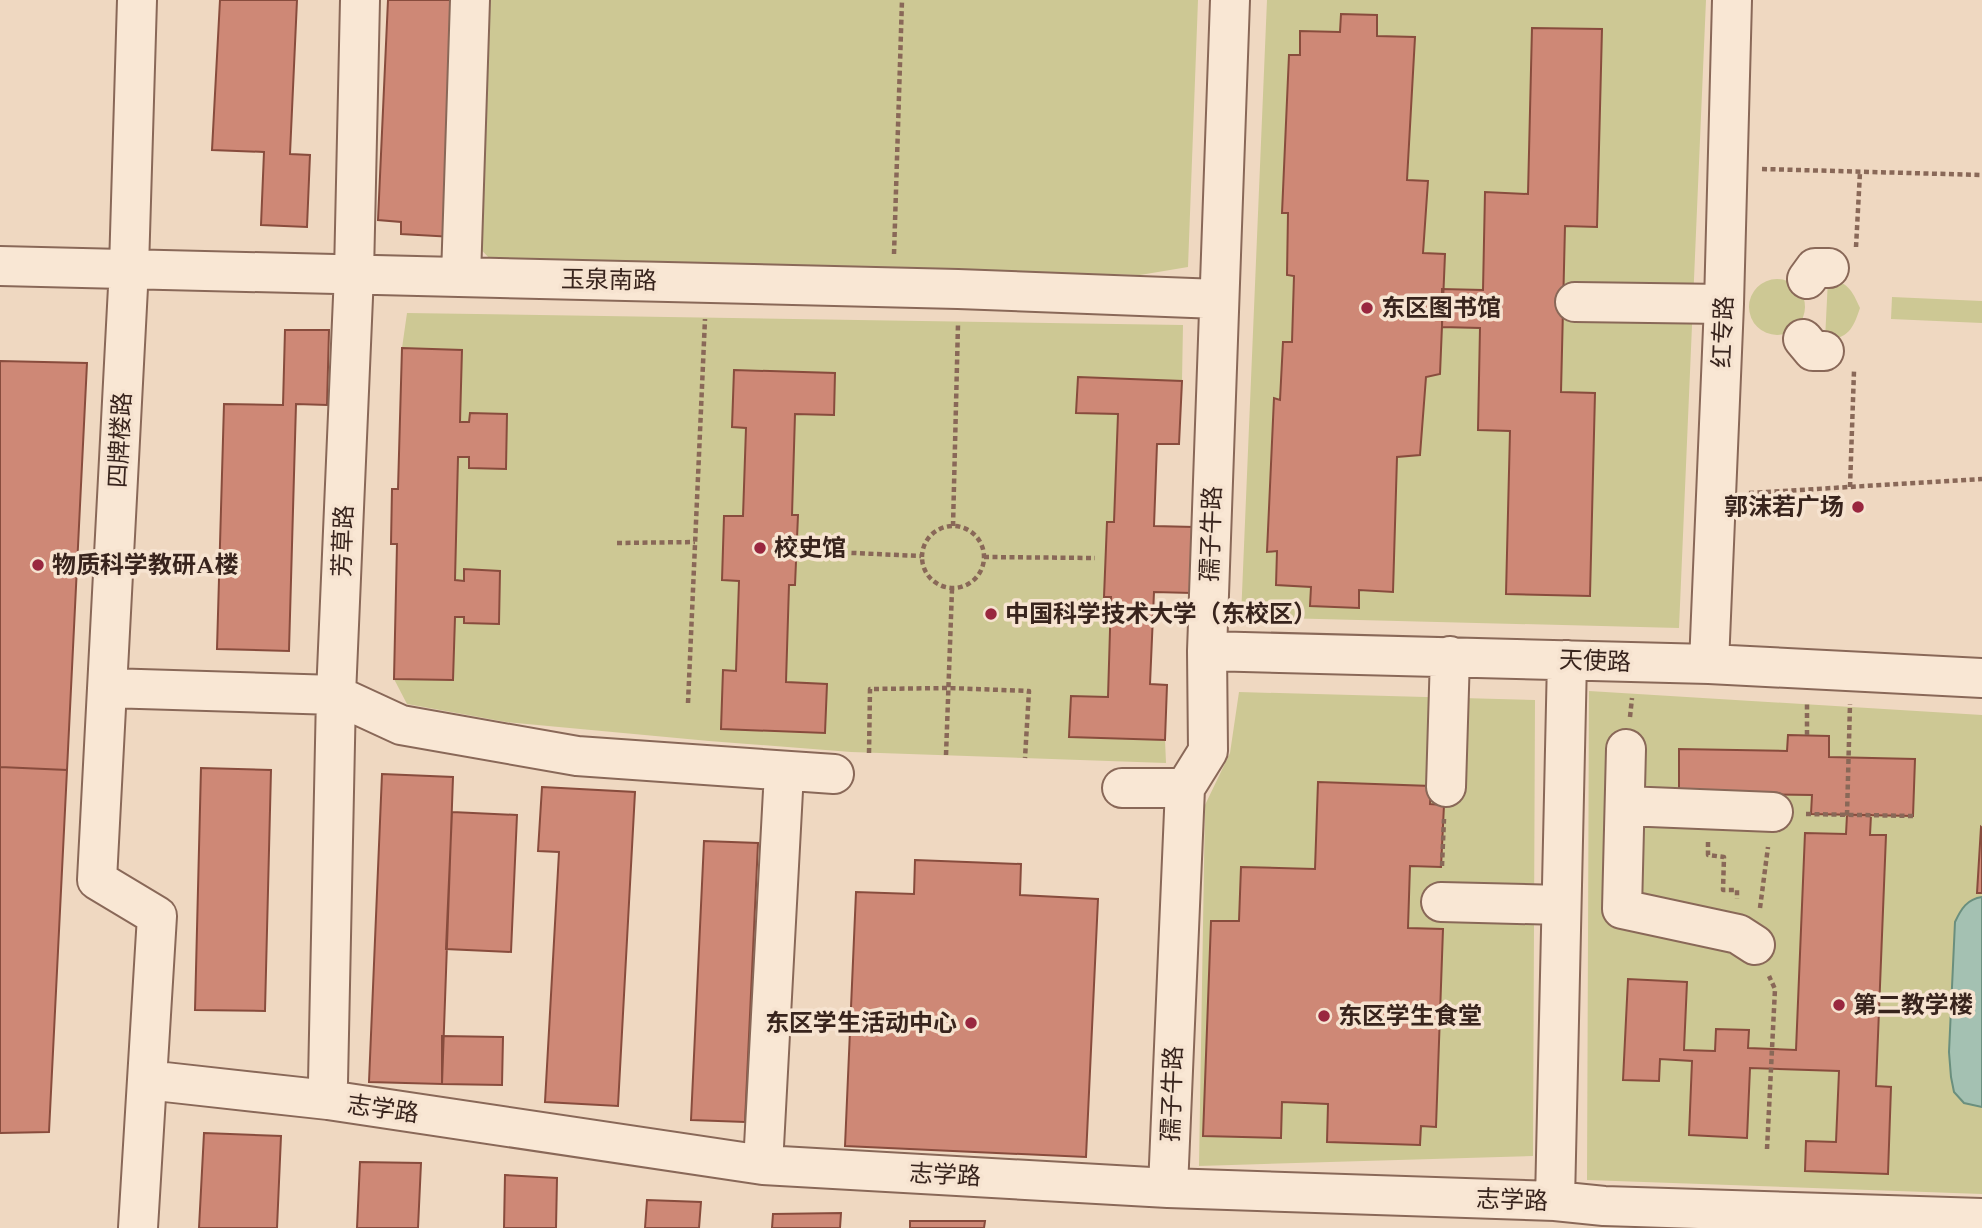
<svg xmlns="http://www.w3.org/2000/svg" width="1982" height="1228" font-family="Spectral,'Noto Sans SC',serif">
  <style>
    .green { fill: #cdc894 }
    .water { fill: #a4c1b2; stroke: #6a8f7e; stroke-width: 2 }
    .building { fill: #ce8876; stroke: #884c3d; stroke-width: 2 }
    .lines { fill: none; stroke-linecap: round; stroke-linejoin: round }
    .minor-casing { stroke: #896858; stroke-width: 42 }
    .path { stroke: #896858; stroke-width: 4.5; stroke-dasharray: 5 3.5; stroke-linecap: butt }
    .minor { stroke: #f9e7d4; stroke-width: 38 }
    .poi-dot { fill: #99273f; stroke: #f6e3d0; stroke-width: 2.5 }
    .labels { text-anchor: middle; stroke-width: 7; stroke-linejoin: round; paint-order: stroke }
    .street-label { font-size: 24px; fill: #38241d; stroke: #f6e3d0 }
    .poi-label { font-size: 24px; font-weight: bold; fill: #38241d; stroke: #f6e3d0; text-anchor: start }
  </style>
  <rect width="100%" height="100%" fill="#efd8c1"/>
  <path class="green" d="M480,0H1198L1188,267L1140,275L490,259L472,240Z
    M1267,0H1706L1679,628L1241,617Z
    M1828,279C1848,282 1852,290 1860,308C1853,329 1848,339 1825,340Z
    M1749 307a28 28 0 1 1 56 0a28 28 0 1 1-56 0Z
    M1892,297L1982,301V323L1891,319Z
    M407,313L1183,325L1182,381L1078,377L1077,413L1118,414L1114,522H1107L1104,597H1111L1108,697L1070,737L1165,740L1166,763L851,752L709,741L506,722L407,704L394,679L402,348Z
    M1589,691L1982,715V1194L1587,1180Z
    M1239,692L1535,700L1533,1156L1199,1166L1205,805L1230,753Z"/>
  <path class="water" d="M1982,897V1107L1964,1103L1954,1092L1951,1077L1949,1052L1955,922C1961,909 1967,899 1982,897Z"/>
  <path class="building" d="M220,0H297L290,154L310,155L307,227L261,225L264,152L212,150Z
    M388,0H464L453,237L401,234V222L378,220Z
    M1341,14L1377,15V36L1415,37L1407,180L1428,181L1423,253L1445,254L1440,374L1426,377L1420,455L1397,457L1393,592L1359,590V608L1310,606L1311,587L1276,585L1277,551L1267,552L1274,398L1280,400L1283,342H1292L1294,276L1287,275L1288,213H1282L1289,55H1300V31L1340,32Z
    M1532,28L1602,29L1597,227L1565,226L1561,392L1595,393L1590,596L1506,594L1510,431L1478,430L1480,328L1442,327V289L1483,290L1485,192L1528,194Z
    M285,330H329L327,405L296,404L289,651L217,649L224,404L283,405Z
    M402,348L462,350L460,422H469L470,413L507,414L506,469L469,468V457H458L455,580L464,581V569L500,571L499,624L464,623V617H455L453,680L394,679L397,544H391L392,489H398Z
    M0,361L87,363L67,770L0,767Z
    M734,370L835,373L834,415L795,414L792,515H798L795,585H789L786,682L827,684L825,733L721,729L723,670L736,671L739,581L722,580L724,516H743L746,428L732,427Z
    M1078,377L1182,381L1179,444H1157L1154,526L1194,527L1192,593L1154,592L1150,684L1167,685L1165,740L1069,737L1071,696L1108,697L1111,597H1104L1107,522H1114L1118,414L1076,413Z
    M1788,735L1829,736V757L1915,759L1913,816L1811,814L1812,795L1679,793V749L1787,751Z
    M0,767L67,770L49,1132L0,1133Z
    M201,768L271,770L265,1011L195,1010Z
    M382,774L453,777L442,1084L369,1082Z
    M1318,782L1431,786L1430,804L1444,805L1441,867L1410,866L1408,928L1443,929L1436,1127L1421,1126L1420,1145L1327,1142L1328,1104L1282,1102L1281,1138L1203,1136L1211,921H1239L1241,867L1315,869Z
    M542,787L635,792L618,1106L545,1102L559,852L538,851Z
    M452,812L517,815L511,952L446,949Z
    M1847,815H1871L1870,835H1886L1876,1086L1891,1087L1888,1174L1805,1171L1806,1141L1836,1142L1839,1071L1750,1068L1747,1138L1689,1135L1692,1061L1660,1059L1659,1081L1623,1080L1628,979L1687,982L1684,1050L1715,1051L1716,1029L1749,1030L1748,1048L1796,1050L1805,833L1846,834Z
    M1981,827L1982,828V893H1977Z
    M704,841L758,843L745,1122L691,1120Z
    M915,860L1021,864L1020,895L1098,899L1086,1157L845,1146L856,892L914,894Z
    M442,1036L503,1037L502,1085L442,1084Z
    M204,1133L281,1136L277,1228H199Z
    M360,1162L421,1163L418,1228H357Z
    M505,1175L557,1178L556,1228H504Z
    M647,1200L701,1202L699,1228H645Z
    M841,1213L840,1228H772L773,1214Z
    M910,1221H985L984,1228H910Z"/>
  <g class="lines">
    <defs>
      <path id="minor" d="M137,0L129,268L97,880L157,916L147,1080L328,1100L763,1165L1168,1188L1555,1201L1604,1206L1982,1218
        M0,266L958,289L1218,299
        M461,277L470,0
        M1807,279L1815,268H1829
        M1575,302L1724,304
        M1803,339L1813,351H1824
        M1207,651L1709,664L1982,678
        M1709,664L1724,304L1732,0
        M107,688L336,695L401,725L577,756L834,774
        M1626,749L1622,909L1738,934L1755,945
        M1446,787L1450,656
        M1122,788H1185
        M1625,806L1773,812
        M1441,902L1561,905
        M328,1082L336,695L354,274L360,0
        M763,1165L784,772
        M1168,1188L1185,788L1208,751L1207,651L1230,0
        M1555,1201L1567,660
        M138,1228L147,1080"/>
    </defs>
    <use href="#minor" class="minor-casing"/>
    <path class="path" d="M1762,169L1982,175
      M1856,247L1860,172
      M894,254L902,0
      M1850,487L1854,371
      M1749,493L1982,479
      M922 557a31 31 0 1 1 62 0a31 31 0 1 1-62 0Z
      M953,526L958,324
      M617,543L695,542
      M809,551L921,556
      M984,557L1095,558
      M688,703L705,319
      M1630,717L1632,698
      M1807,735V702
      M869,753L870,689L949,688L1029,691L1025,758
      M946,755L952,589
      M1806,814L1913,816
      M1847,815L1850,704
      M1708,842V855L1724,857L1723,890H1737V899
      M1442,866L1444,819
      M1760,908L1768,847
      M1767,1149L1775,989L1769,976"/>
    <use href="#minor" class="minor"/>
  </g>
  <g class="poi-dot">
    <circle cx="1367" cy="308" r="7"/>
    <circle cx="1858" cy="507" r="7"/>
    <circle cx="760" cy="548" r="7"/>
    <circle cx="38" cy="565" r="7"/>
    <circle cx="991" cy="614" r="7"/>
    <circle cx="1839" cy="1005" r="7"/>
    <circle cx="1324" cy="1016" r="7"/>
    <circle cx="971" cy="1023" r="7"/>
  </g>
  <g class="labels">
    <g class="street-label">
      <text transform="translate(609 280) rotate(1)" y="8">玉泉南路</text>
      <text transform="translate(1723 332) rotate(-88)" y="8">红专路</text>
      <text transform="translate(120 440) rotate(-87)" y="8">四牌楼路</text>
      <text transform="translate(1211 534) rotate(-88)" y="8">孺子牛路</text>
      <text transform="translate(343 541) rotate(-88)" y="8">芳草路</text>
      <text transform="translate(1595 661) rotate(2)" y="8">天使路</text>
      <text transform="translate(1172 1094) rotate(-88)" y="8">孺子牛路</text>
      <text transform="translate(383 1109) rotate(8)" y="8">志学路</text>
      <text transform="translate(945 1175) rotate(3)" y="8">志学路</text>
      <text transform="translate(1512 1200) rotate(2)" y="8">志学路</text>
    </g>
    <g class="poi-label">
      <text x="1381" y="316">东区图书馆</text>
      <text x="1844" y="515" text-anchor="end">郭沫若广场</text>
      <text x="774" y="556">校史馆</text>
      <text x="52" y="573">物质科学教研A楼</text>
      <text x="1005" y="622">中国科学技术大学（东校区）</text>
      <text x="1853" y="1013">第二教学楼</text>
      <text x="1338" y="1024">东区学生食堂</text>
      <text x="957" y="1031" text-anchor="end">东区学生活动中心</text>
    </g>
  </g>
</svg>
